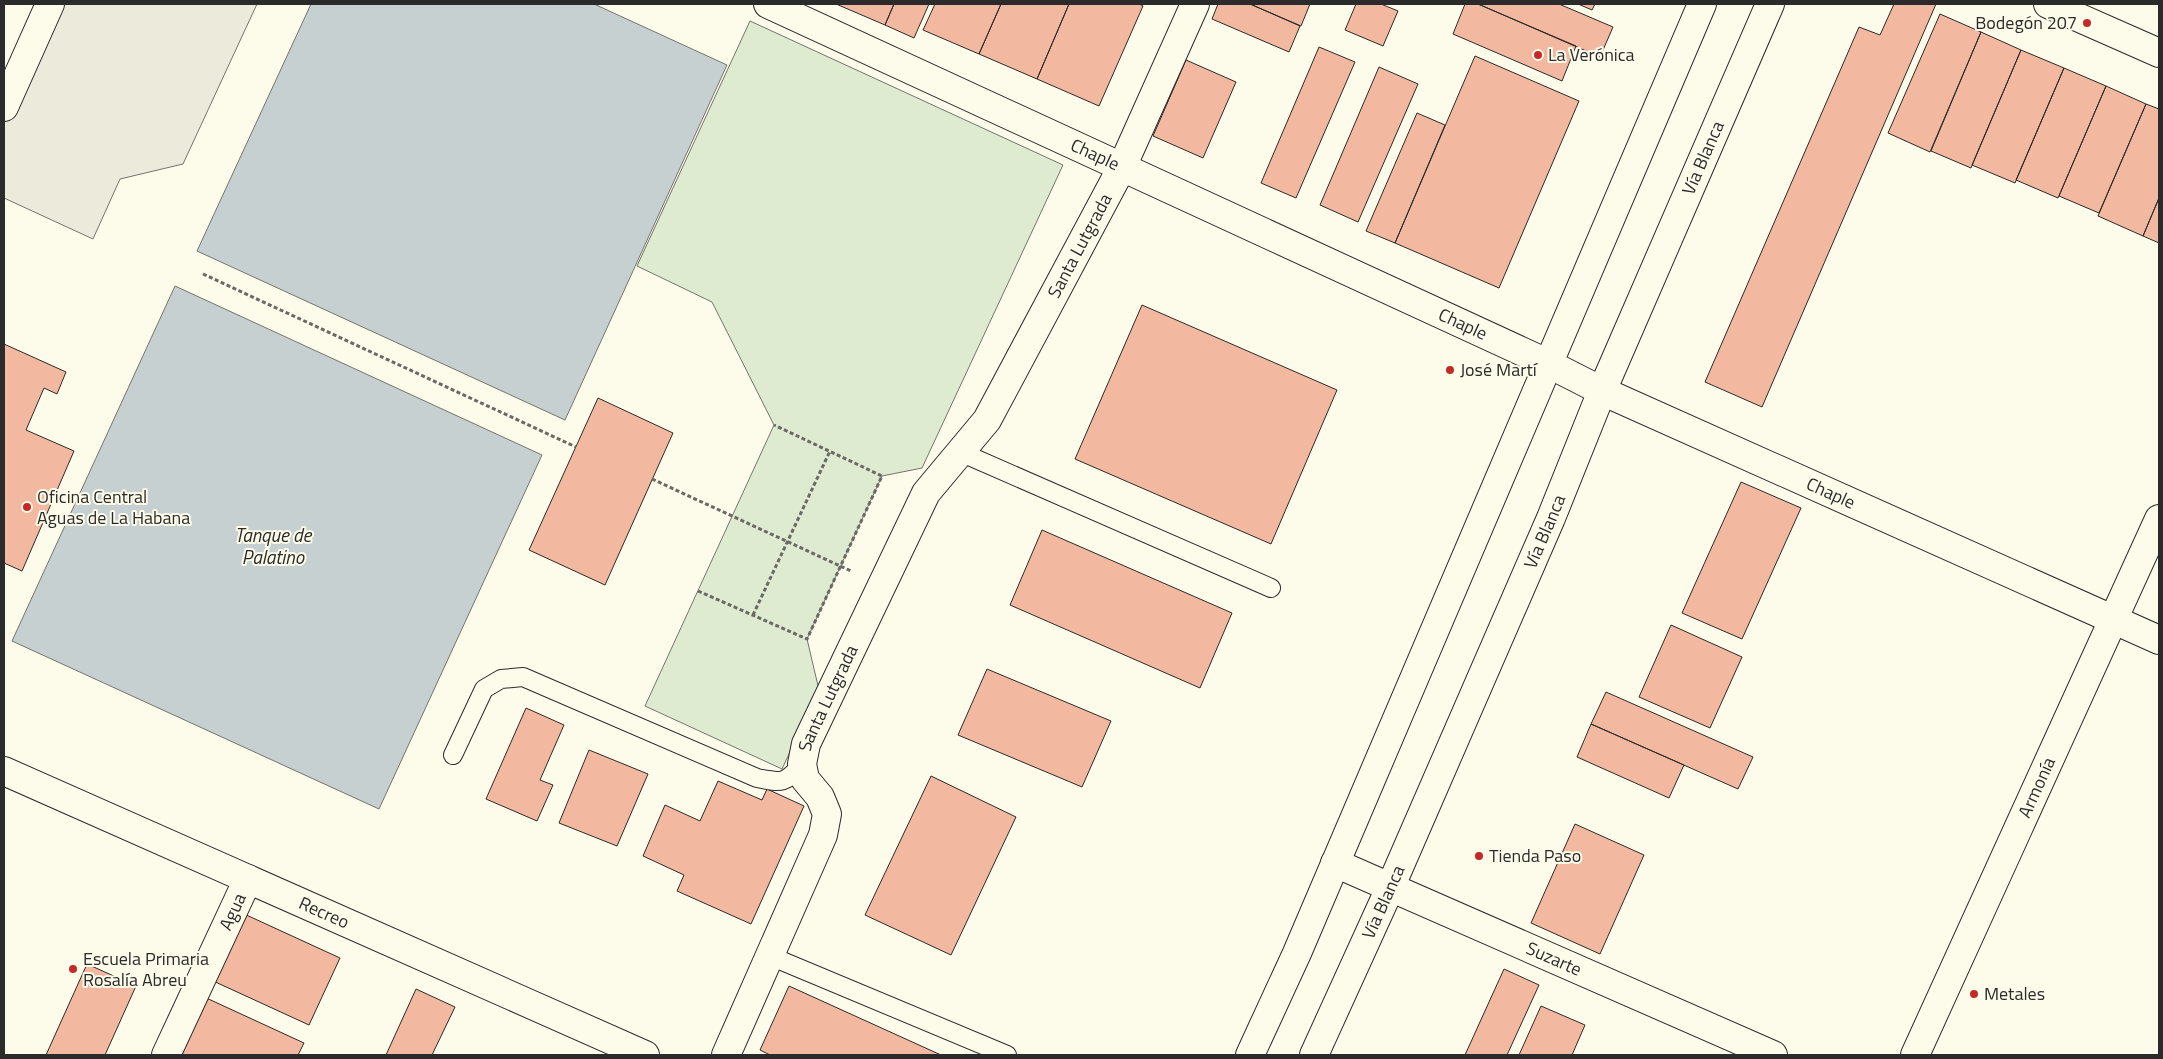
<svg xmlns="http://www.w3.org/2000/svg" width="2163" height="1059" font-family="'Titillium Web',sans-serif">
  <style>
    .green { fill: #deebd1; stroke: #74746e }
    .parking { fill: #eceadb; stroke: #74746e }
    .water { fill: #c7d0d0; stroke: #74746e }
    .building { fill: #f2b8a0; stroke: #2b2b2b }
    .lines { fill: none; stroke-linecap: round; stroke-linejoin: round }
    .service-casing { stroke: #2b2b2b; stroke-width: 20 }
    .minor-casing { stroke: #2b2b2b; stroke-width: 30 }
    .tertiary-casing { stroke: #2b2b2b; stroke-width: 30 }
    .primary-casing { stroke: #2b2b2b; stroke-width: 30 }
    .path { stroke: #6a6964; stroke-width: 3; stroke-dasharray: 4 2.5; stroke-linecap: butt }
    .service { stroke: #fdfbea; stroke-width: 18 }
    .minor { stroke: #fdfbea; stroke-width: 28 }
    .tertiary { stroke: #fdfbea; stroke-width: 28 }
    .primary { stroke: #fdfbea; stroke-width: 28 }
    .poi-dot { fill: #c62828; stroke: #fdfbea; stroke-width: 2 }
    .labels { text-anchor: middle; stroke-width: 4; stroke-linejoin: round; paint-order: stroke }
    .poi-label { font-size: 18px; fill: #2b2b2b; stroke: #fdfbea; text-anchor: start }
    .street-label { font-size: 18px; fill: #2b2b2b; stroke: #fdfbea }
    .water-label { font-size: 19px; font-style: italic; fill: #2b2b2b; stroke: #fdfbea }
  </style>
  <rect width="100%" height="100%" fill="#fdfbea"/>
  <path class="green" d="M750,21L1063,165L922,468L882,476L807,639L819,690L782,769L645,706L774,425L712,302L637,266Z"/>
  <path class="parking" d="M53,4H257L183,164L120,179L93,239L4,198V112Z"/>
  <path class="water" d="M311,4H594L727,65L565,420L197,251Z
    M175,286L542,455L379,809L12,641Z"/>
  <path class="building" d="M836,4H894L885,25Z
    M894,4H929L914,38L885,25Z
    M935,4H1001L979,54L923,30Z
    M1001,4H1069L1037,79L979,54Z
    M1069,4H1139L1143,6L1099,106L1037,79Z
    M1218,4H1250L1300,26L1289,52L1212,19Z
    M1250,4H1310L1301,26Z
    M1356,4H1381L1398,11L1383,46L1345,30Z
    M1465,4H1478L1576,46L1562,81L1453,34Z
    M1478,4H1559L1613,27L1600,57Z
    M1578,4H1595L1592,10Z
    M1894,4H1936L1762,407L1705,382L1859,27L1880,35Z
    M1940,14L1981,32L1930,152L1888,133Z
    M1981,32L2021,50L1971,168L1931,151Z
    M1319,47L1355,62L1296,198L1261,183Z
    M2021,50L2064,68L2015,183L1972,165Z
    M1475,56L1579,101L1499,288L1395,243Z
    M1186,60L1236,82L1203,158L1153,136Z
    M1379,67L1418,84L1358,222L1320,205Z
    M2064,68L2106,86L2058,198L2016,180Z
    M2106,86L2146,104L2099,213L2059,196Z
    M2146,104L2159,109V198L2143,236L2098,216Z
    M1417,113L1445,125L1395,243L1366,231Z
    M2159,198V243L2143,236Z
    M1142,305L1337,390L1271,544L1075,459Z
    M4,344L66,372L57,394L44,388L26,430L74,451L22,571L4,563Z
    M598,398L673,433L605,585L529,550Z
    M1741,482L1801,508L1742,639L1682,613Z
    M1042,530L1232,613L1200,688L1010,605Z
    M1671,625L1742,657L1710,728L1639,697Z
    M987,669L1111,721L1082,787L958,735Z
    M1606,692L1753,757L1738,789L1591,724Z
    M526,708L564,725L540,780L553,785L537,821L486,799Z
    M1591,724L1684,765L1669,798L1577,757Z
    M589,750L648,774L617,846L559,823Z
    M931,776L1016,817L951,955L865,915Z
    M718,781L762,800L767,789L804,806L751,924L677,891L684,875L643,856L665,805L700,821Z
    M1575,824L1644,855L1600,954L1531,923Z
    M242,913L340,958L309,1025L211,980Z
    M87,964L136,986L105,1055H46Z
    M1504,969L1539,985L1507,1055H1465Z
    M789,986L941,1055H770L760,1050Z
    M416,989L455,1007L432,1055H386Z
    M202,996L304,1043L298,1055H174Z
    M1541,1006L1585,1025L1572,1055H1519Z"/>
  <g class="lines">
    <defs>
      <path id="service" d="M960,452L1271,588
        M453,755L484,689L501,679L523,677L757,778C782,783 785,784 802,764
        M770,956L1007,1055"/>
      <g id="minor">
        <path id="s1" d="M768,4L1547,363L1602,391L2159,640"/>
        <path d="M4,107L50,4"/>
        <path id="s2" d="M4,771L645,1055"/>
        <path id="s3" d="M1335,863L1773,1055"/>
        <path id="s4" d="M166,1055L248,879"/>
        <path id="s5" d="M726,1055L823,835L827,814L820,797L805,779L802,764L806,744L926,493L987,420L1122,167L1195,4"/>
        <path id="s6" d="M1915,1055L2159,519"/>
      </g>
      <path id="tertiary" d="M2048,4L2159,53"/>
      <g id="primary">
        <path d="M1250,1055L1297,953L1702,4"/>
        <path id="s7" d="M1314,1055L1390,888L1551,518L1602,391L1770,4"/>
      </g>
    </defs>
    <use href="#service" class="service-casing"/>
    <use href="#minor" class="minor-casing"/>
    <use href="#tertiary" class="tertiary-casing"/>
    <use href="#primary" class="primary-casing"/>
    <path class="path" d="M203,274L576,447
      M652,479L851,571
      M698,591L807,639L882,476L774,425
      M753,615L830,451"/>
    <use href="#service" class="service"/>
    <use href="#minor" class="minor"/>
    <use href="#tertiary" class="tertiary"/>
    <use href="#primary" class="primary"/>
  </g>
  <g class="poi-dot">
    <circle cx="2087" cy="23" r="5"/>
    <circle cx="1538" cy="55" r="5"/>
    <circle cx="1450" cy="370" r="5"/>
    <circle cx="27" cy="507" r="5"/>
    <circle cx="1479" cy="856" r="5"/>
    <circle cx="73" cy="969" r="5"/>
    <circle cx="1974" cy="994" r="5"/>
  </g>
  <g class="labels">
    <g class="poi-label">
      <text x="2077" y="29" text-anchor="end">Bodegón 207</text>
      <text x="1548" y="61">La Verónica</text>
      <text x="1460" y="376">José Martí</text>
      <text x="37" y="503">Oficina Central<tspan x="37" dy="21">Aguas de La Habana</tspan></text>
      <text x="1489" y="862">Tienda Paso</text>
      <text x="83" y="965">Escuela Primaria<tspan x="83" dy="21">Rosalía Abreu</tspan></text>
      <text x="1984" y="1000">Metales</text>
    </g>
    <g class="street-label">
      <text dy="6" stroke="none"><textPath href="#s1" startOffset="360">Chaple</textPath></text>
      <text dy="6" stroke="none"><textPath href="#s7" startOffset="978">Vía Blanca</textPath></text>
      <text dy="6" stroke="none"><textPath href="#s5" startOffset="910">Santa Lutgrada</textPath></text>
      <text dy="6" stroke="none"><textPath href="#s1" startOffset="765">Chaple</textPath></text>
      <text dy="6" stroke="none"><textPath href="#s1" startOffset="1170">Chaple</textPath></text>
      <text dy="6" stroke="none"><textPath href="#s7" startOffset="572">Vía Blanca</textPath></text>
      <text dy="6" stroke="none"><textPath href="#s5" startOffset="390">Santa Lutgrada</textPath></text>
      <text dy="6" stroke="none"><textPath href="#s6" startOffset="294">Armonía</textPath></text>
      <text dy="6" stroke="none"><textPath href="#s7" startOffset="168">Vía Blanca</textPath></text>
      <text dy="6" stroke="none"><textPath href="#s4" startOffset="158">Agua</textPath></text>
      <text dy="6" stroke="none"><textPath href="#s2" startOffset="350">Recreo</textPath></text>
      <text dy="6" stroke="none"><textPath href="#s3" startOffset="239">Suzarte</textPath></text>
    </g>
    <g class="water-label">
      <text x="273" y="542">Tanque de<tspan x="273" dy="22">Palatino</tspan></text>
    </g>
  </g>
  <rect width="2163" height="1059" fill="none" stroke="#2b2b2b" stroke-width="10"/>
</svg>
